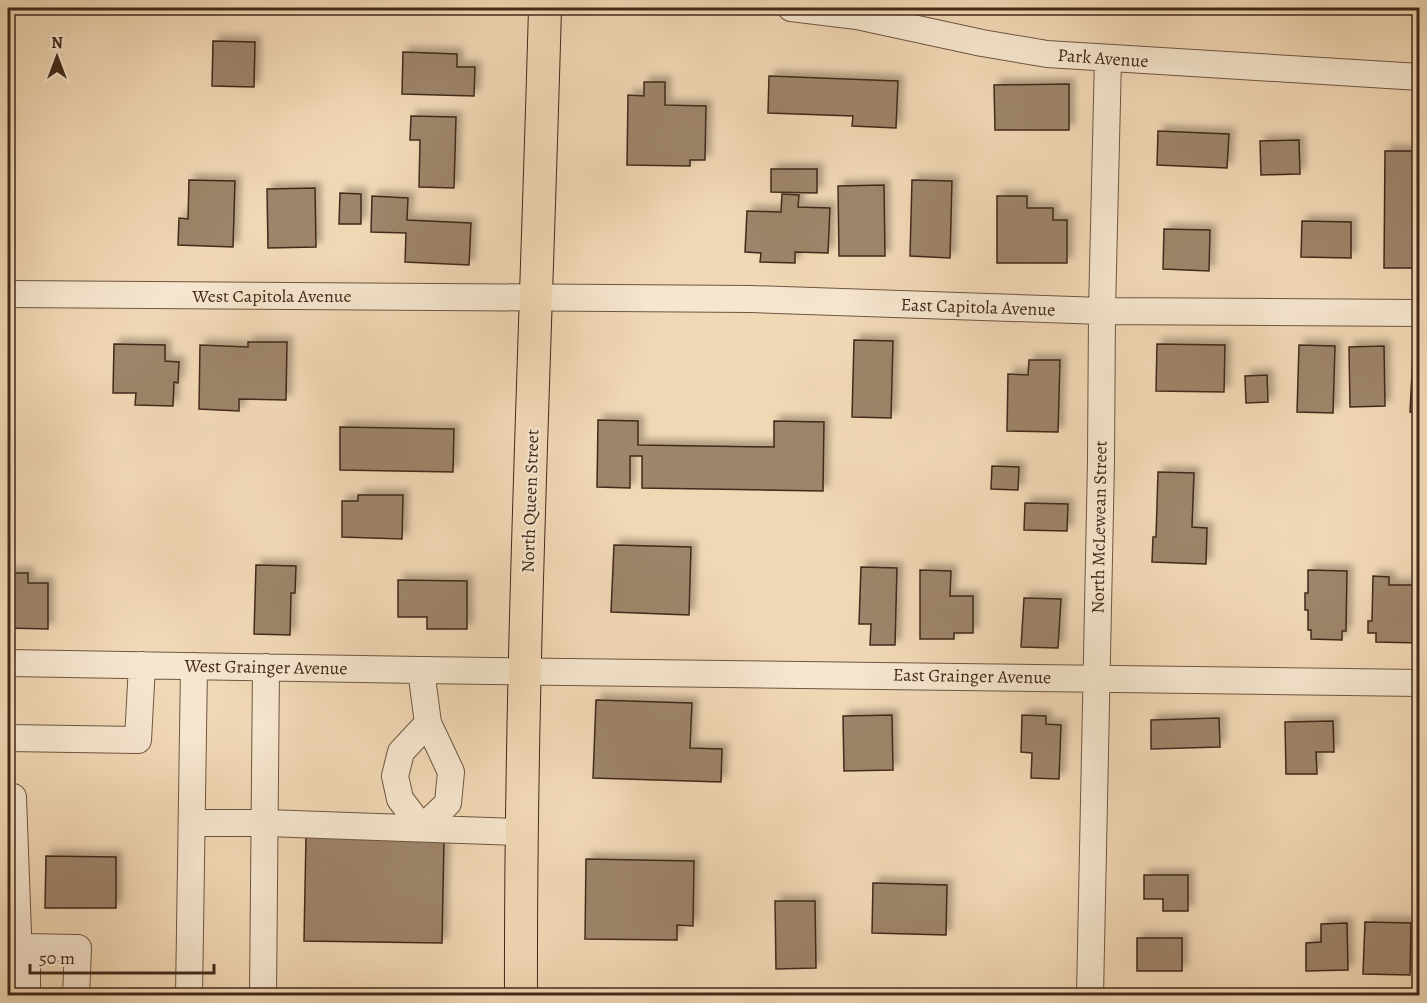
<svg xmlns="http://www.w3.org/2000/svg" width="1427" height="1003" font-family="Alegreya,serif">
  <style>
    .building { fill: #9d846b; stroke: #422a1a; stroke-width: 1.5; filter: url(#shadow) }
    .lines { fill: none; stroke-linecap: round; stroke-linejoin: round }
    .minor-casing { stroke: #6e5641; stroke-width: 28 }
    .major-casing { stroke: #422a1a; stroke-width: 34 }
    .minor { stroke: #f6e6cf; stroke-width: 26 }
    .major { stroke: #f1d8b5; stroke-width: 32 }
    .labels { text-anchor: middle; stroke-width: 4.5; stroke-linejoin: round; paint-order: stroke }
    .street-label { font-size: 18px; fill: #422a1a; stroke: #f6e6cf }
  </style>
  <defs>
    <filter id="shadow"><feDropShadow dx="5.5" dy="-5.5" stdDeviation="3" flood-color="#0004"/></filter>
  </defs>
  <rect width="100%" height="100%" fill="#f1d8b5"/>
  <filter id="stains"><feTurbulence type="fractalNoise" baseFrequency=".00333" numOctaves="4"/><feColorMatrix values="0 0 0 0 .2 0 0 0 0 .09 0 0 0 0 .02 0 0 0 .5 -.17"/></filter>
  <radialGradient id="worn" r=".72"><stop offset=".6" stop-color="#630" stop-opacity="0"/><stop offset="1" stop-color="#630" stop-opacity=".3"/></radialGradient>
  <path class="building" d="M389,8H452V9Z
    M213,41L255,42L254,87L212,86Z
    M403,52L457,54V67H475L474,96L402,94Z
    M769,76L898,81L896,128L852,126L853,116L768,113Z
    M644,82H665V105L706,106L705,160H690V166L627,165L628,95L644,96Z
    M1069,84V130H995L994,85Z
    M411,116L456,117L454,188L419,187L420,140H410Z
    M1158,131L1229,134L1227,168L1157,165Z
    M1299,140L1300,174L1261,175L1260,141Z
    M1385,151H1416L1415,201H1420V268H1384Z
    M771,169H817V193L771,192Z
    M189,180L235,181L233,247L178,245L179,218L188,219Z
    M912,180L952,181L950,258L910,256Z
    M884,185L885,256H839L838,186Z
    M315,188L316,247L268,248L267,189Z
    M340,193L361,194V224H339Z
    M782,194L799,195L798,207L830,208L828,253L795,252V263L760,262L761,253L745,252L747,211L781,212Z
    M372,196L408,198L407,220L471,223L469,265L405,262L406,233L371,232Z
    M997,196H1027V208H1053V220H1067V263H997Z
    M1302,221L1351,222V258L1301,257Z
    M1164,229L1210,230L1209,271L1163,269Z
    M854,340L893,341L891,418L852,417Z
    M248,342H287L286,400L239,399V411L199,409L200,345L248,347Z
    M114,344L165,345V361L179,362L178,383L174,382L173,406L135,405L136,393H113Z
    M1157,344L1225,345L1224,392L1156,391Z
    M1299,345L1335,346L1333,413L1297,412Z
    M1384,346L1385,406L1350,407L1349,347Z
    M1413,355H1420V413L1410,412Z
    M1029,360H1060L1058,432L1007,431L1008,374L1028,375Z
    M1267,375L1268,402L1246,403L1245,376Z
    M598,420L638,421V445L774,447V421L824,422L823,491L642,488V456H630V488L597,487Z
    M340,427L454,429L453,472L340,470Z
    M992,466L1019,467L1018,490L991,489Z
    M1158,472L1194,473L1192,527L1207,528L1206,564L1152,562L1153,537H1156Z
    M358,495H403L402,539L342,537V501H358Z
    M1025,503L1068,504L1067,531L1024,530Z
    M614,545L691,547L689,615L611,612Z
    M256,565L296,566L295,593H291L290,635L254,634Z
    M861,567L897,568L895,645H870L871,624H859Z
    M920,570L951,571L950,596H973V633H954V639H920Z
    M1308,570L1347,571L1346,631H1342V640L1311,639V630H1308V610H1305V593H1308Z
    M8,573H28V583H48V629L8,628Z
    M1373,576L1389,577V585H1420V643L1376,642V633H1368V621H1372Z
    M398,580L467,581V629H427V617H398Z
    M1024,598L1061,599L1058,648L1021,647Z
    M596,700L692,703L690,748L722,749L721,782L593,778Z
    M892,715L893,770L844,771L843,716Z
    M1022,715L1046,716V724L1061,725L1059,779L1031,778L1032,753L1021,752Z
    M1219,718L1220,747L1151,749V720Z
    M1333,721L1334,752H1316L1317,774H1286L1285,722Z
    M306,836L444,838L442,943L304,941Z
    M46,856L116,857V908H45Z
    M586,859L694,861L693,926L677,925V940L585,939Z
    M1144,875H1188V911H1163V899H1144Z
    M873,883L947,885L946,935L872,933Z
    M775,901H815L816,968L776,969Z
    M1365,922L1411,923L1410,975L1363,974Z
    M1347,923L1348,970L1306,971V943L1321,942V924Z
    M1137,938H1182V971H1137Z"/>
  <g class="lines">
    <defs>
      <path id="minor" d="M791,8L857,16L982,43L1047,54L1420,77
        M8,294L751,299L1102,311L1420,313
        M8,663L421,670L1420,683
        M421,670L428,723L451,772L448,803L422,828
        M8,738L138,740L142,665
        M8,797H13L18,933H8
        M192,823H266L520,832
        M422,828L400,799L395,776L401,752L428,723
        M27,996V947L78,948L76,996
        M189,996L194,666
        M263,996L266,667
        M1090,996L1101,461L1102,311L1108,58"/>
      <path id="major" d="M521,996C520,666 536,337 545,8"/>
    </defs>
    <use href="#minor" class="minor-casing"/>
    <use href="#major" class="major-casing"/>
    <use href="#minor" class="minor"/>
    <use href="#major" class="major"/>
  </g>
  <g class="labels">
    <g class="street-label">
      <text transform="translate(1103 58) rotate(4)" y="6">Park Avenue</text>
      <text x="272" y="302">West Capitola Avenue</text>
      <text transform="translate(978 307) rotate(2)" y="6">East Capitola Avenue</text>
      <text transform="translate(530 501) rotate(-88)" y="6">North Queen Street</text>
      <text transform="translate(1099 527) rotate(-89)" y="6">North McLewean Street</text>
      <text transform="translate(266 667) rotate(1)" y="6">West Grainger Avenue</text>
      <text transform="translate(972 676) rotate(1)" y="6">East Grainger Avenue</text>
    </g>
  </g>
  <rect width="1427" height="1003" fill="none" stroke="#f1d8b5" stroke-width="30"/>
  <rect x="9" y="9" width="1409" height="985" fill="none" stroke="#422a1a" stroke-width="3"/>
  <rect x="15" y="15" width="1397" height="973" fill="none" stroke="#422a1a" stroke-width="1.5"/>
  <g transform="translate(57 57)" stroke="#f6e6cf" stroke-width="4.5" paint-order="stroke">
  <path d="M0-4.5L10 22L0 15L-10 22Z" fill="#422a1a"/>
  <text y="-9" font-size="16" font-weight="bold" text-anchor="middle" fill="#422a1a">N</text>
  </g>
  <path d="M30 964v9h184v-9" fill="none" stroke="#422a1a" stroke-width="3"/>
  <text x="39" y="964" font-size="18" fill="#422a1a" stroke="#f6e6cf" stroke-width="4.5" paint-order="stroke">50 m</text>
  <rect width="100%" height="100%" filter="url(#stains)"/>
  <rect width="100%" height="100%" fill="url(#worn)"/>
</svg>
